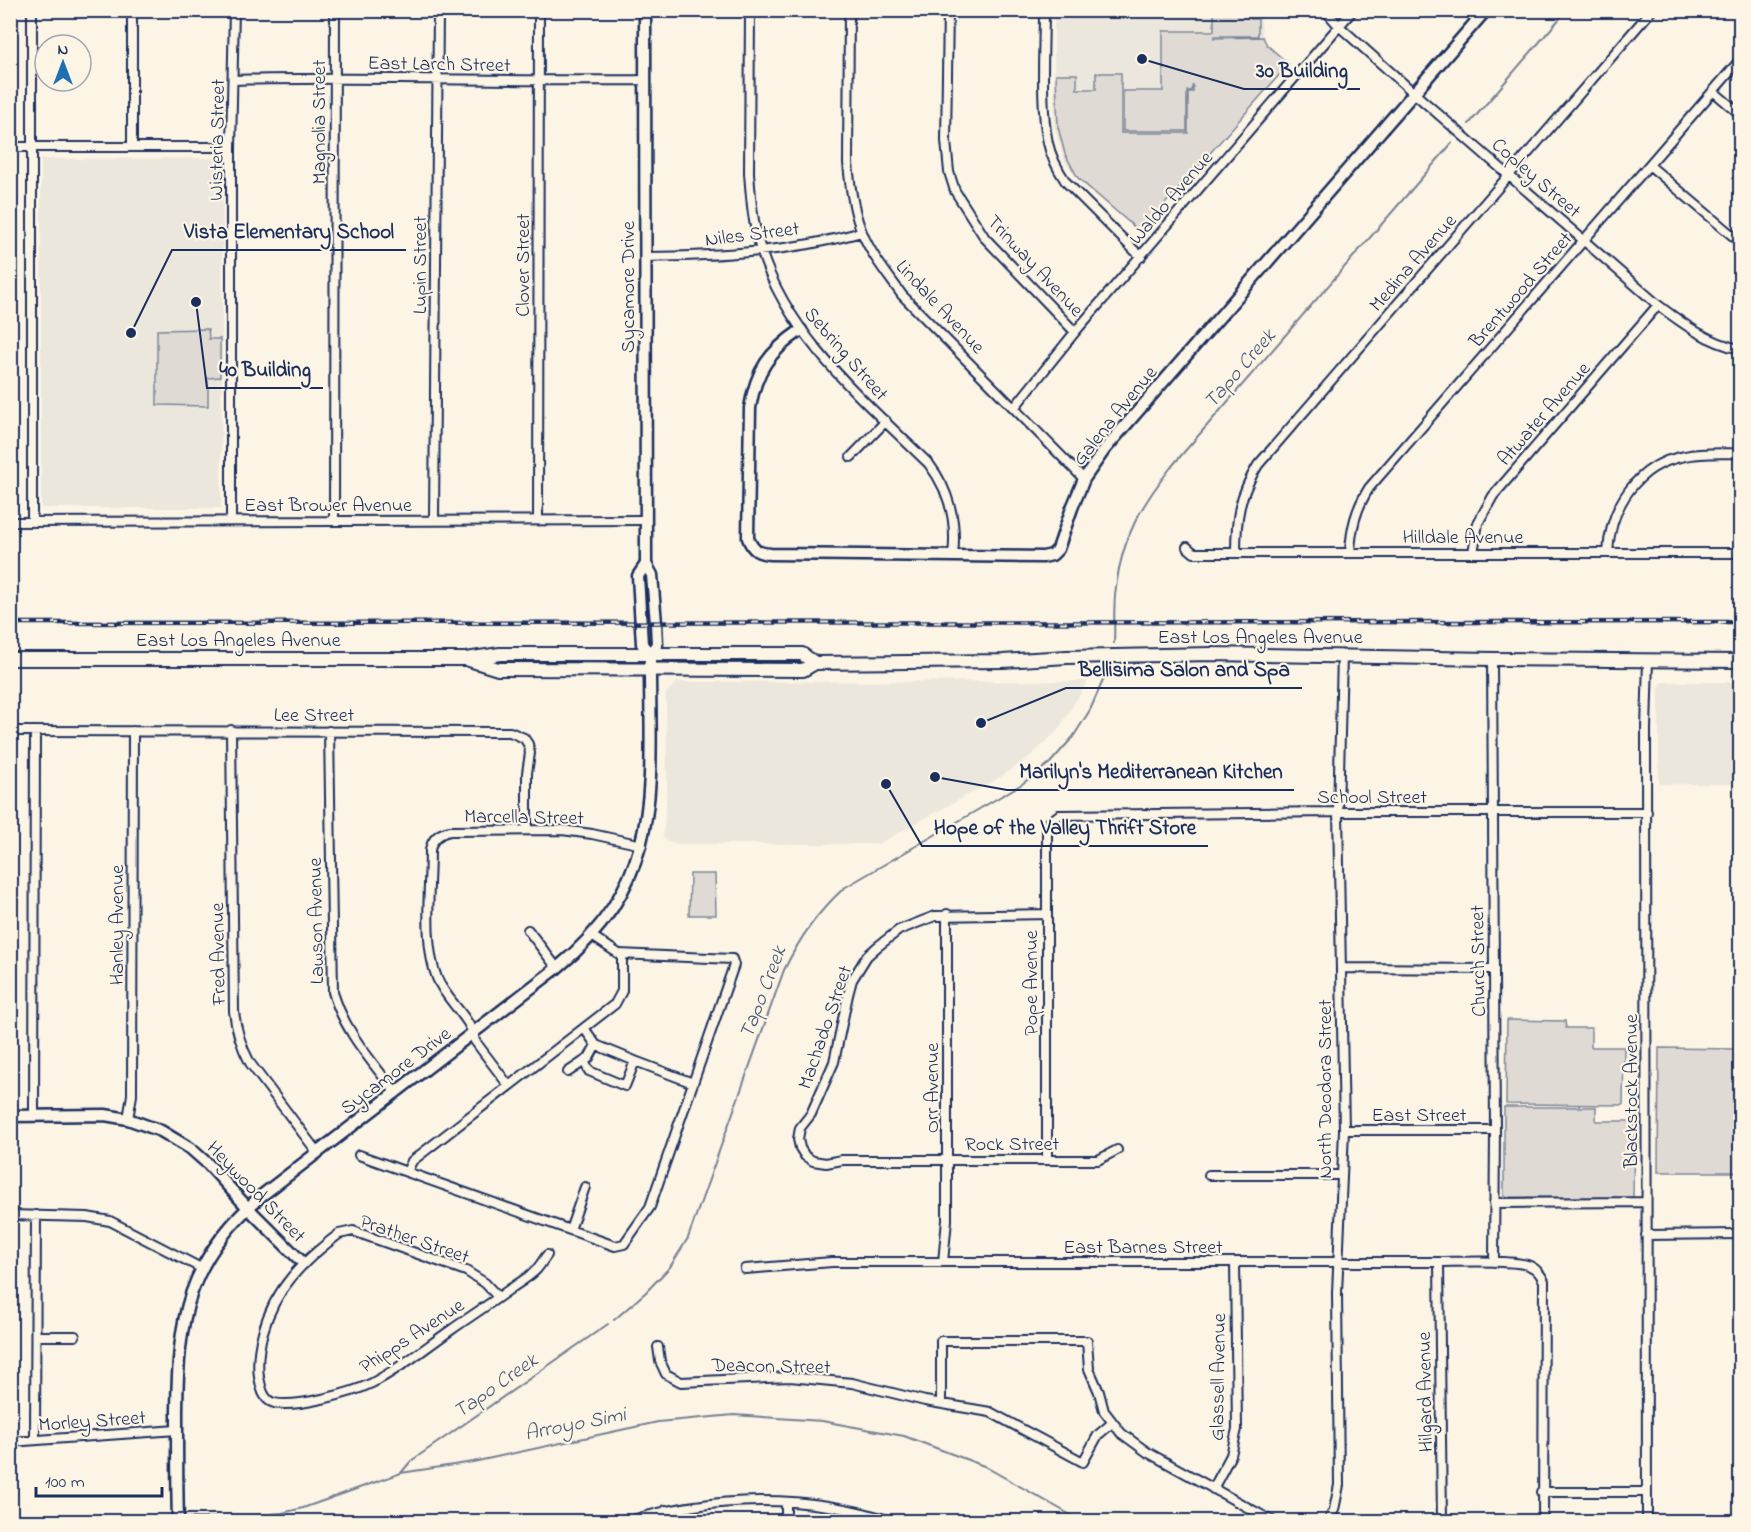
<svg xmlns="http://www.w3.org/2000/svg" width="1751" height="1532" font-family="'Indie Flower',sans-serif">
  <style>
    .built { fill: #ece7dc }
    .green { fill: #dfdbd4; stroke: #7d8599; stroke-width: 1.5 }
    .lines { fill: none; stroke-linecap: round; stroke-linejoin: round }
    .stream { stroke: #767f94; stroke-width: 2 }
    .street-casing { stroke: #1b2f5e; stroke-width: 12 }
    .secondary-casing { stroke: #1b2f5e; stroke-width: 15 }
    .primary-casing { stroke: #1b2f5e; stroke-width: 16 }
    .street { stroke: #fcf5e5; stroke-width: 8 }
    .secondary { stroke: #fcf5e5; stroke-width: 10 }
    .primary { stroke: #fcf5e5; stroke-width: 12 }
    .rail-casing { stroke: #1b2f5e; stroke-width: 4.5 }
    .rail { stroke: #fcf5e5; stroke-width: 2; stroke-dasharray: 7; stroke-linecap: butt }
    .labels { text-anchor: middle; stroke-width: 4.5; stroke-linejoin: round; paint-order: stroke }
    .street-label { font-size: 20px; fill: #1b2f5e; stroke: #fcf5e5 }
    .water-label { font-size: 21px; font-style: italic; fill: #485779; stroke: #fcf5e5 }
    .leader { fill: none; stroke: #1b2f5e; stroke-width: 2 }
    .callout-dot { fill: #1b2f5e; stroke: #fcf5e5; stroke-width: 2 }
    .callout-label { font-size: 21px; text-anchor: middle; font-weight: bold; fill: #1b2f5e; stroke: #fcf5e5; stroke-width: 4.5; stroke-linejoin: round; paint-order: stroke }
  </style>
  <rect width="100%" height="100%" fill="#fcf5e5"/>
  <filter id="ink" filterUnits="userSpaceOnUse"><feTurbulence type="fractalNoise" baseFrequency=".0167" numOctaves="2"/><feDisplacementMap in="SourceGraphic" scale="12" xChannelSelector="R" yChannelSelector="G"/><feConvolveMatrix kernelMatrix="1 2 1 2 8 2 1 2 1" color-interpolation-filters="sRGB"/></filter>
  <g filter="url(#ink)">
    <path class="built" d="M1054,11H1260L1264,51L1139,228L1082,185L1064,160L1054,126Z
      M223,158L221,508H41V159Z
      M1088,681L1058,730L1032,755L999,778L878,844H677L667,842L663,837L667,790L666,693L677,682Z
      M1663,682H1740V784H1659V687Z"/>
    <path class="green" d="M1214,11H1250L1251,19H1258V36H1215L1214,38L1263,37L1267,45L1289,64L1140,232L1078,178L1065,154L1058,127L1056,74H1077V89H1096V73H1121V133H1188V92H1193V84L1191,91H1187V131H1123V91H1163V31H1214Z
      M208,329L209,339H220V377L208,378V406L157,405V330Z
      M690,874H715L716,915H689Z
      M1507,1020L1565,1021L1566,1028H1591V1047H1624L1623,1105L1506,1104Z
      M1659,1048L1740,1049V1172H1658Z
      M1504,1107H1596V1121H1634L1633,1198L1504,1197Z"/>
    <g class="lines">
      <path class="stream" d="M1469,124L1567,10
        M1114,643C1115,625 1113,605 1116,587C1122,537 1142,504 1172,466L1452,143
        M614,1320L645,1293L670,1267L688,1238L784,970C801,936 817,913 844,888L1022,784L1050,763L1073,737L1090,710L1105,676
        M401,1473L411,1461L608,1324
        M181,1518H227L282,1513L303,1508L401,1473L473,1462L658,1422L734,1415L822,1421L904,1436L984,1466L1083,1522
        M60,1522L88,1518H175"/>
      <defs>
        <path id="street" d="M32,10V522
          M750,10L749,173C751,199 753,226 761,250C788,338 866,402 929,464C949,490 957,522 953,555
          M849,10L848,163C850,186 853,211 862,232C871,255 888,275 902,295L1084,479
          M948,10L946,141L949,172L955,191L985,238L1075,332
          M1044,10C1044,50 1040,105 1048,143C1051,157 1058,170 1066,182L1141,257
          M1325,10L1340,27L1414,93L1658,305C1683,324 1709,343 1740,349
          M234,80C371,76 508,82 645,80
          M1713,91L1740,114
          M10,147H231
          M132,147V10
          M1649,165L1740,242
          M645,257C718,256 791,252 862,232
          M1014,408L1075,332L1353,10
          M851,457L886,421
          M434,520L438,10
          M538,520L539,10
          M231,521V147L234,10
          M334,521L335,10
          M10,522L646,520
          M1187,547L1194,553H1740
          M1236,553C1236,517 1239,496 1258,465L1652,10
          M1350,553C1351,528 1356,509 1369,488L1740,60
          M1473,553L1478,523L1493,496L1658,305
          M1608,553C1610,507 1637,464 1685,456C1703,452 1722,454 1740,453
          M1492,659L1495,1130L1494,1262
          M231,730L234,1011C236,1031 241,1046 250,1063L317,1152
          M10,731L510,732L524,738L528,744L530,753L527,773V829
          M329,731L333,992C344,1031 371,1060 395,1092
          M1047,914L935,916L899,930L877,947L867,956L852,980L848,995L834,1062L811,1114L800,1128L798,1139L800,1148L805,1156L813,1161L826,1163L842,1160H1098L1117,1150
          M528,930L557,968
          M1341,968L1493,969
          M584,1061L589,1071L625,1086L635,1061L596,1045
          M635,1061L693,1083
          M568,1072L589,1058L596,1045L584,1028
          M509,1086L475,1041C471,1017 446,1001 437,978C423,944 430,888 430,850C432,839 439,833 450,831L562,830L592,834L642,845
          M34,1116L35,731
          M128,1119L132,1095L133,731
          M1344,1130H1495
          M359,1155L615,1246L624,1244L650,1207L734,965L732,959L619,954L592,936
          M1047,1160V829L1050,822L1059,815L1338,812H1647
          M407,1172L412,1161L615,1004L622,991V954
          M1209,1175H1340
          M1494,1203L1645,1202
          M10,1215L87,1217L110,1221L201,1268
          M570,1230L585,1187
          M1646,1235L1740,1234
          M943,1262L947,1220V914
          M1439,1262L1442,1522
          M745,1269L832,1262H1439C1457,1262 1520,1259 1532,1267C1538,1270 1541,1275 1544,1281L1543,1522
          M498,1297L485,1283L466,1271L353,1231L339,1234C303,1261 275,1288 263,1332C259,1347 257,1362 259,1377C261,1387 263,1400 274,1403C296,1408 352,1393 372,1383C400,1369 425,1348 451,1330C471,1316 491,1303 510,1289C519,1283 529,1277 536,1270C540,1266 543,1260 547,1255
          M36,1336H75
          M658,1347L660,1361L666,1374L681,1382L790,1377L852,1383L925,1401L990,1412L1083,1462L1098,1435L1112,1423
          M941,1403V1341H1087L1089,1369L1099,1392L1104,1411L1121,1433L1147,1452L1274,1522
          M35,1440L36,1215
          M10,1442L177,1430
          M1213,1489L1231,1455L1237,1429L1235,1262
          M1541,1492H1647
          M786,1502V1522
          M666,1510L668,1522
          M626,1522C711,1495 808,1493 894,1522
          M1328,1522L1334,1510L1339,1485L1337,1293L1344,1130L1338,812L1342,655
          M1647,1522L1646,729L1648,660"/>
        <path id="secondary" d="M801,330C769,352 756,370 750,408L748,538C753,551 758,553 771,554L1043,557L1052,555L1058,549L1072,508L1084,479L1105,449L1486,10
          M646,564L638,576L642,644L650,654
          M10,1116L105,1115L128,1119L161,1131L191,1149L208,1164L248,1208L303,1263
          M178,1522C177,1485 177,1448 177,1411C178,1318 187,1260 261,1196L557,968C668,877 649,783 650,654L657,644L656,623L652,575L646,564L645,10"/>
        <path id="primary" d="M10,659H466L500,654H802L815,663
          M466,659L498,669L803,670L815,663L1003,661L1067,657L1211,654L1492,659L1740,661"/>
      </defs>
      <use href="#street" class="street-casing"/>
      <use href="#secondary" class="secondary-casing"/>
      <use href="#primary" class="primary-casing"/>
      <use href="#street" class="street"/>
      <use href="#secondary" class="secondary"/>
      <use href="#primary" class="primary"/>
      <defs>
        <path id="rail" d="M10,623L1740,622"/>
      </defs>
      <use href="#rail" class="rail-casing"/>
      <use href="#rail" class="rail"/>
    </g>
  </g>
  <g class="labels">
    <g class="street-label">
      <text transform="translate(439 63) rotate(1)" y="7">East Larch Street</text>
      <text transform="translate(318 122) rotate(-90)" y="7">Magnolia Street</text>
      <text transform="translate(216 140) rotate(-89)" y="7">Wisteria Street</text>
      <text transform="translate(1537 177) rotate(41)" y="7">Copley Street</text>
      <text transform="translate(1170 197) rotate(-49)" y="7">Waldo Avenue</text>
      <text transform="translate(752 233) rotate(-7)" y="7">Niles Street</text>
      <text transform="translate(1412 262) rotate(-49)" y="7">Medina Avenue</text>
      <text transform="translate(419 265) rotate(-90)" y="7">Lupin Street</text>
      <text transform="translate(522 265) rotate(-90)" y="7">Clover Street</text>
      <text transform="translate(1036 265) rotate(47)" y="7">Trinway Avenue</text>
      <text transform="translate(627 287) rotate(-90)" y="7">Sycamore Drive</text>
      <text transform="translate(1520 289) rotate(-49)" y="7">Brentwood Street</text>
      <text transform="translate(941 306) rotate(47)" y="7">Lindale Avenue</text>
      <text transform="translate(847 353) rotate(49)" y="7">Sebring Street</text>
      <text transform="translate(1543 413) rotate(-49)" y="7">Atwater Avenue</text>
      <text transform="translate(1114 415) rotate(-51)" y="7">Galena Avenue</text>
      <text x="328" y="511">East Brower Avenue</text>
      <text x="1463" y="543">Hilldale Avenue</text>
      <text x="1260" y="643">East Los Angeles Avenue</text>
      <text x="238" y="646">East Los Angeles Avenue</text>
      <text x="314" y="721">Lee Street</text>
      <text x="1372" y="803">School Street</text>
      <text transform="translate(524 816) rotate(1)" y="7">Marcella Street</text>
      <text transform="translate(315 921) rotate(-91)" y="7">Lawson Avenue</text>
      <text transform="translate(116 925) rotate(-90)" y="7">Hanley Avenue</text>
      <text transform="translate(217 954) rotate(-91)" y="7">Fred Avenue</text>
      <text transform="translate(1477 961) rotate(-91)" y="7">Church Street</text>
      <text transform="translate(1030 983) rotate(-90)" y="7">Pope Avenue</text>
      <text transform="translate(824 1027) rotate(-71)" y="7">Machado Street</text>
      <text transform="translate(395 1070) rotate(-37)" y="7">Sycamore Drive</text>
      <text transform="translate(931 1088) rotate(-90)" y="7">Orr Avenue</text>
      <text transform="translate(1324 1089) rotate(-90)" y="7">North Deodora Street</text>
      <text transform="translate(1630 1091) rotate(-90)" y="7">Blackstock Avenue</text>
      <text x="1419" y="1121">East Street</text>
      <text x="1012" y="1150">Rock Street</text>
      <text transform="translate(257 1191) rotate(46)" y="7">Heywood Street</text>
      <text transform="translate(415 1238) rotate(19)" y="7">Prather Street</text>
      <text x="1143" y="1253">East Barnes Street</text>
      <text transform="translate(411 1335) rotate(-33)" y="7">Phipps Avenue</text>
      <text transform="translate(771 1365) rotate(1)" y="7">Deacon Street</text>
      <text transform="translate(1217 1377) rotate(-89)" y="7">Glassell Avenue</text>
      <text transform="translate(1424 1392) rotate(-91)" y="7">Hilgard Avenue</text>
      <text transform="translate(92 1420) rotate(-4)" y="7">Morley Street</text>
    </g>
    <g class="water-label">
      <text transform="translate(1239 368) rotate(-49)" y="7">Tapo Creek</text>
      <text transform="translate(762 992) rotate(-69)" y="7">Tapo Creek</text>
      <text transform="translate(495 1385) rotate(-35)" y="7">Tapo Creek</text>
      <text transform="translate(575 1423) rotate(-11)" y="7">Arroyo Simi</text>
    </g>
  </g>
  <path class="leader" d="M1142 59L1244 89H1360M131 333L172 250H406M196 302L207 388H323M981 723L1066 688H1302M935 777L1007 790H1294M886 784L922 846H1208"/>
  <g class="callout-dot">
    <circle cx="1142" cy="59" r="6"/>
    <circle cx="131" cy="333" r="6"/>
    <circle cx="196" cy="302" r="6"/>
    <circle cx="981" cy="723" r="6"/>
    <circle cx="935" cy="777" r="6"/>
    <circle cx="886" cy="784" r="6"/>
  </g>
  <g class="callout-label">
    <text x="1302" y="77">30 Building</text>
    <text x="289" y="238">Vista Elementary School</text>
    <text x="265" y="376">40 Building</text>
    <text x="1184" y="676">Bellisima Salon and Spa</text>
    <text x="1151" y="778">Marilyn's Mediterranean Kitchen</text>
    <text x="1065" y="834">Hope of the Valley Thrift Store</text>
  </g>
  <rect width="1751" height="1532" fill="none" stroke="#fcf5e5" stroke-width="36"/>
  <rect x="18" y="18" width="1715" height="1496" fill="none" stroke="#1b2f5e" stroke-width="2" filter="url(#ink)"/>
  <g transform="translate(63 63)"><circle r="28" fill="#fcf5e5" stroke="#a2a6af" stroke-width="1.5"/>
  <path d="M0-4.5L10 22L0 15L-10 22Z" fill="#1f6fb2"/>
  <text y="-9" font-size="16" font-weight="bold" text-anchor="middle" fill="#1b2f5e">N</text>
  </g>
  <path d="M36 1487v9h126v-9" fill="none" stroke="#1b2f5e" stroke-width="3"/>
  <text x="45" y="1487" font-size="18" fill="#1b2f5e" stroke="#fcf5e5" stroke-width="4.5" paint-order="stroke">100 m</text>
</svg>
